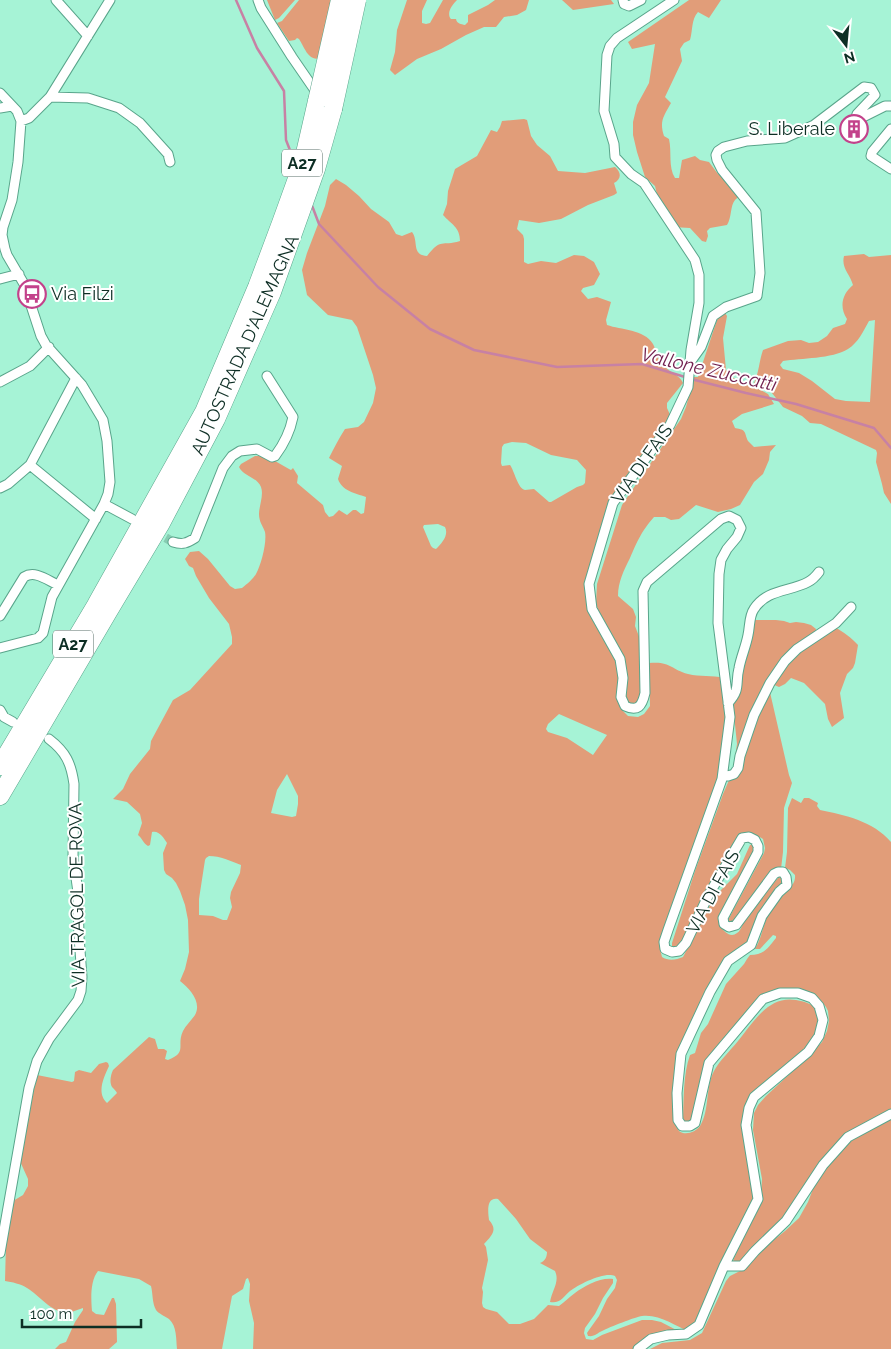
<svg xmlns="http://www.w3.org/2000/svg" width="891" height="1349" font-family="Raleway,sans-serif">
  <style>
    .forest { fill: #e19d79; fill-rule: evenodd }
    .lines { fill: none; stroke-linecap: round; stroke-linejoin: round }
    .stream { stroke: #c781a4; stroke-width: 2.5 }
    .minor-tunnel { stroke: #87ccb2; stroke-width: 9; stroke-dasharray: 9 4.5; stroke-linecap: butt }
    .minor-casing { stroke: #59a58b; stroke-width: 11 }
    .motorway-casing { stroke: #59a58b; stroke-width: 19 }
    .minor { stroke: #fff; stroke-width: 9 }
    .motorway { stroke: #fff; stroke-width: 18 }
    .motorway-bridge-casing { stroke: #59a58b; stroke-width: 19; stroke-linecap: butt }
    .motorway-bridge { stroke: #fff; stroke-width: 18 }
    .labels { text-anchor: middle; stroke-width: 4; stroke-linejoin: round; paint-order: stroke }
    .shield { fill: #fff; stroke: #566d66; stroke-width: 1 }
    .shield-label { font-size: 16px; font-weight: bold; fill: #0d2e24 }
    .poi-label { font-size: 18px; fill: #0d2e24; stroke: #fff; text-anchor: end }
    .street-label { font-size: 18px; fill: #0d2e24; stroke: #fff }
    .water-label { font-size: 19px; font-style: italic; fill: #711f4e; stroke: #fff }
  </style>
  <rect width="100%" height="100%" fill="#a6f3d6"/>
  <path class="forest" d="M267,0H295L279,18L275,20Z
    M299,0H337L319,59C307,59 305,48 299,39L297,38L295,40L289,41L277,23L282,21Z
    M407,0H427L422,11V23L426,24L430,23L443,0H457C452,5 446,13 451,19H456C457,24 461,24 465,25L468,22V15L488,5L495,0H529L526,10L517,15L504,17L496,27H484L466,35L441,49L417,59L395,75L390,70L395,52L397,30Z
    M562,0H611L614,4L573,10Z
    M689,0H721L709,18L698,12C691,20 693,30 690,40L684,43L680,49L682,61L665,97L671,103C664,116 659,121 664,136L669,139C672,152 668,167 675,178H679L682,160L695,156L700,160L709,162L718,174L726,176L742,194C740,196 737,198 735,200C730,206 732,217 727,225L710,228L707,231L708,236L706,242L702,241L690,228L673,227L659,203L655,186L645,177L637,152L633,135V122L637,105L649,83L655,44L632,49L628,42Z
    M524,119L527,120L531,136L537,145L550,156L558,171L585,173L615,167C622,173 621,179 614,183L617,193L614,195L588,205L561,219L539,223L519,220L517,229L523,235L524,239V262L528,264L541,261L556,263L574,255L584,256L594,262L600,274L594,285L583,288L581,291L588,299L597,297L611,302L606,320L607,325C621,330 644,329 653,344C657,351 657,360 663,365C669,372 680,375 683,383L667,403V408L672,419L618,497L593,569L592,615L619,668L620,708L628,716L638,717L644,714L650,706L649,663C671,661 670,669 688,674C700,677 712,675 724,678L730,749L728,751L721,770L661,945L660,949L662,957C668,961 676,960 683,957L711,903L721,890L737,874L750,845L753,844L757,847L721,927C724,932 731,938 737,933C742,930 742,923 745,919C754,904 767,891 778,878L781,876L785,880L754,936L732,960L685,1048L676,1124C677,1126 678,1130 679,1131C685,1136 696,1132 700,1126C710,1110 705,1088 714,1071C720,1060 730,1051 738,1041C753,1023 768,995 796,1000C806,1002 813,1004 820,1011L817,1038L748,1109L754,1196L719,1284L690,1332C675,1326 660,1314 642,1316C635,1317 610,1327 602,1331C597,1333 595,1337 588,1336L587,1333L589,1330L599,1316L607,1299L615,1288L617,1280L615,1276C605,1271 579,1284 570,1291C563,1297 560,1304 550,1302C552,1290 560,1282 555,1271L540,1263C545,1261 547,1257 547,1252L530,1239L516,1219L498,1199C486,1197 488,1212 489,1220C498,1230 492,1235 484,1244L486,1247L488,1260L482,1288L483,1292L482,1303L483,1307L486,1309L497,1312L509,1324H520L534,1319L548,1305L559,1306C565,1302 569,1297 575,1293C584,1286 601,1277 613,1279V1283L603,1298L595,1314L585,1328L584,1333L586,1339L593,1340L602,1335L642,1320H652L661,1322L684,1334L662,1336L641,1349H253L254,1323L249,1301L250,1284L248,1278L246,1279L243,1289L232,1296L222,1349H177C176,1339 177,1326 169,1319C165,1316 159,1314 156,1310C152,1303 153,1294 151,1286L139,1279L98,1271C90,1281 91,1299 92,1311L96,1314L104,1315L112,1298H114L116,1304L117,1342L109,1349H55L60,1344L66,1342L75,1322L83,1310V1308C79,1309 75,1311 72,1312C53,1316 41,1296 27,1288C21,1284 12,1282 5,1281L6,1244L13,1201L23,1195L28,1186V1179L19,1159L37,1075L72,1082L74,1081L75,1072L79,1070L91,1073L99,1064L106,1062L108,1063L109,1066C104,1077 96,1093 107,1103L117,1093C116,1091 114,1089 112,1087C109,1082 111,1074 113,1070L149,1037L155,1039L158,1049H164L167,1051L165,1059L168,1060C188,1052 176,1046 183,1031C186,1025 191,1021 195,1015C202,1002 190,989 180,981L185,969L189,952L188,920L185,905L180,891L176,883L172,878L166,874L164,870L163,853L167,843C164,838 159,830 152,832L150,845L148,846C143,843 142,838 138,835L142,823L140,814L127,802L113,799L123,789L130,774L150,749L151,741L173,700L190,690L232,644V637L229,624L209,598L196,576L193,568L189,566L185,559L190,552L199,551L208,559L230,586L235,589L242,588C247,584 253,579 256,574C261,565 267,543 265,532C263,526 259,522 259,514C259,506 264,495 261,487C257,477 243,476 239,467L241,464L255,456H259L275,461L289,469L291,470L293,468L298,476L297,483L323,505L325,512L329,517L333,516L339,510L347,515L353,510H356L361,514L364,513L366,497C355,493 342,491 338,479L342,466L329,458C334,448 339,438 345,429L358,427L364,422L373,403L376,388L373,375L357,327L352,320L328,315L307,295L302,270L307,253L325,206L330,185L336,179L346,185L359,196L371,209L389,222L396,234L402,236L412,232C419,241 411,255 427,256C442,237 441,247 460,241C460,227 451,224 443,215L447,204L448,191L455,169L477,156L491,130L497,132L500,127L502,121ZM512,442L526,443L551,455L577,460L586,470L585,483L583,485L577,487L551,502H549L534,489C531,489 528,490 525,490C518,489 514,470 510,465L502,466L501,463L502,447L504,444ZM438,524L445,527C449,535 442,543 436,549L433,548L431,546L423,527L424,525ZM559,714L607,735L593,755L567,738L548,732L546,729L548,724ZM287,774L298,796V804L296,816L292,817L271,813L277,790ZM209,856C220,856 231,861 241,865L240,873L231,892L230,898L232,907L227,920H223L213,916L199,915V899L205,860L206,858Z
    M864,254L869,257L891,255V504L884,493L882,484L876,462L877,453L876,450L821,424L810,423L802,416L783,407L768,388L754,383C759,373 759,361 763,350L788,341L801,340L809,343L818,342L827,336L833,328L845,324L847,319C839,307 842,294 853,285C850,274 841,268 844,256ZM875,320L870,402L846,401L835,399L812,381L799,373L783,369L780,365L783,361C801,358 832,359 848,349C858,343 864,330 869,321Z
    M725,313L727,316L723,338L726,370L731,376L742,384L755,387L768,394L774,404L742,414L732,421L735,428C747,430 744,432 748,441C750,443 752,445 754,447L776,445L770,452L769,460L763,474L754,482L740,505L731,509L718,512L696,505L679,519L671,520L665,517H654C641,532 638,540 630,558C624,570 618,582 618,596L633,609L636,617L635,626L643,647L640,708L625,702L626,682L599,614L596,603L597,584L622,505L628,496L681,419L686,407L694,377H698L717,320L719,317Z
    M754,620H776L784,621L790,623L796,622L804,623L811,625L816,629L815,634L789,654L732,771L735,757L737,744L733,705L738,696L741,673Z
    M835,627C843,632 852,638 858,645L855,663L853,668L847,674L840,693L844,718L832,727L828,719L825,704L804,683L791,678L785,684L779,687L772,684L792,657Z
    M769,688L789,775L792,783L784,808L783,852L781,869L736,922L728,924V920L764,853L765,848L763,839C757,835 754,837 747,838L732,868L720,882L681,946L672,948V943L695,871L723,794Z
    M792,798L801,803L804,798H809L818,803L817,806L820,810C845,815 873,821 891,842V1112L842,1142L806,1197L742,1266L733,1262L734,1258L752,1220L761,1194L762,1179L753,1130L754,1113L758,1105L766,1096L809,1056L822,1042L827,1031L829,1021L828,1011L826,1007L821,1001L818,999L800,993L769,999L710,1065L693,1123L685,1122L683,1118C684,1097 683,1075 690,1055L695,1053L701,1033L708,1024L726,984L744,964L747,959L750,955C764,955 768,948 776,938V936L773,935L760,949H755C762,938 763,924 769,912C772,908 775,904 778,899C784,890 796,887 795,875L790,870L785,868L787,852L788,808Z
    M891,1117V1349H650L662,1343L690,1340L702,1333L726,1281L730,1276L740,1271L759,1252L785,1231L799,1218L808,1202L818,1176L846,1144Z"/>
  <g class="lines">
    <path class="stream" d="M236,0L257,48L284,91L286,140L295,163
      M311,203L319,224L378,287L430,329L474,350L557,367L642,364L685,377
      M691,379L746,393L796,404L874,428L891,448"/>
    <path class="minor-tunnel" d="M154,531L173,542"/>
    <defs>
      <path id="minor" d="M56,0L88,36
        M258,0L261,8L292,57L314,89L320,92
        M623,0L624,4L629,6L641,0
        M0,93L17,111L21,121L18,162L12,200L3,227L2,235L5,249L7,255L24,284L41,336L46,345L82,385L103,420L107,441L110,482L108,494L104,504L52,597L43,633L38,638L0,648
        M50,97L88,98L119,108L140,123L168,154L170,162
        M0,108L12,106
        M21,121L29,118L50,97L110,0
        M891,129L872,152L871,156L891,169
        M0,279L19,274
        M691,361L701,347L713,316L726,307L757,296L760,273L756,212L722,170L717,160L716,155L718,151L724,147L747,141L785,138L814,125L864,87L871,88L875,95L857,114L856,118L859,119L885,106H891
        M0,382L30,366L49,347
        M30,465L96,519
        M0,488L8,484L30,465L76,378
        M104,504L132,519
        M173,542C183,545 187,543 195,538L223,468L232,456L240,451L257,449L272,457L275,456C284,444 290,432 293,417L267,376
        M0,616L24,577C35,570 47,580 58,585
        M728,703C741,689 735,684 739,668C741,657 746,646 748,635C750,626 749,616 754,609C767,589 789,592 808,582C812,580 816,576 819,572
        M0,710L4,717L13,722
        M723,775L728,776L734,774L738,768L740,756L754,715L770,683L785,661L797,649L836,623L851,607
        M0,1253L29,1088L37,1061L49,1039L78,1000L81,991L82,977L79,937L78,892L73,857L74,784C71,763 66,752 49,739
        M724,1266H742L755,1251L786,1221L823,1165L848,1137L891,1114
        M638,1349L651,1339L668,1335L686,1334L699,1325L724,1266L758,1199L746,1125L749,1108L754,1097L808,1052L819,1036L823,1020L819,1006L812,998L798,993H780L763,999L709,1063L695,1123L690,1126H682L678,1120L677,1093L681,1054L710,992L728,961L751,945L762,916L779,892L787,885L786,877L783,872H778L774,874L736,925L729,927L724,924L723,918L758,852V846L755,840L749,837L742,838L708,896L686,943L679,951L672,952L665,949L664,942L668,930L722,779L730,717L718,623L719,574L721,560L727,549L737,537L741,528L737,520L729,516L721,519L647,582L643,591L645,693C642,706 638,712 625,706L621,697L623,678L620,659L592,609L589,584L613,503L670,425L688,387L691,350L699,303V275L695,260L644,183L631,174L615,157L614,144L604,111L607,55L610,46L617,38L674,0"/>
      <path id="motorway" d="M0,766L96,605L204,412L257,287L281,223L303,162L317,101
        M0,796L108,612L160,525L216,419L272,292L316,169L333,109"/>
    </defs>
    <use href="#minor" class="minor-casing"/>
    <use href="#motorway" class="motorway-casing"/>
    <use href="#minor" class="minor"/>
    <use href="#motorway" class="motorway"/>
    <defs>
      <path id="motorway-bridge" d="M317,101L340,0
        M333,109L357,0"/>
    </defs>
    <use href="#motorway-bridge" class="motorway-bridge-casing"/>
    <use href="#motorway-bridge" class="motorway-bridge"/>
  </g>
  <defs>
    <symbol id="building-ring" viewBox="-11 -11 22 22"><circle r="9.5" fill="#fff" stroke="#c3428b" stroke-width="1.5"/><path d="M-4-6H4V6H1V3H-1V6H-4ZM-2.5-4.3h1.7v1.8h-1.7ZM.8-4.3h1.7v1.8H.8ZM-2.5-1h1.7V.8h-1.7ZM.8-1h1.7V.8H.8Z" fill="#c3428b"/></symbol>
    <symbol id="bus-ring" viewBox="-11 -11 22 22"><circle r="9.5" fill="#fff" stroke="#c3428b" stroke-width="1.5"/><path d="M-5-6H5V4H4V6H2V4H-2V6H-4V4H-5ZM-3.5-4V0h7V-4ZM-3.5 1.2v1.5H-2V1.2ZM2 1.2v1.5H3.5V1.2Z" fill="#c3428b"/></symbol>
  </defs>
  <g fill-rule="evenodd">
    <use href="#building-ring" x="838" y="113" width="32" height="32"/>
    <use href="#bus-ring" x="16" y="278" width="32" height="32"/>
  </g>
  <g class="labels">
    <g class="shield">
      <rect x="282" y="149.5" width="40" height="27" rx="4"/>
      <rect x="53" y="630.5" width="40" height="27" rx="4"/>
    </g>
    <g class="shield-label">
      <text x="302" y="169">A27</text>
      <text x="73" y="650">A27</text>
    </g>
    <g class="poi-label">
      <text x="835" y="135">S. Liberale</text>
      <text x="51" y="300" text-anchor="start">Via Filzi</text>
    </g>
    <g class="street-label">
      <text transform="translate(245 345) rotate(-66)" y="6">AUTOSTRADA D'ALEMAGNA</text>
      <text transform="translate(642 464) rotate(-55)" y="6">VIA DI FAIS</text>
      <text transform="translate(713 892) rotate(-62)" y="6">VIA DI FAIS</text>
      <text transform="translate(77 895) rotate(-91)" y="6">VIA TRAGOL DE ROVA</text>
    </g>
    <g class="water-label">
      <text transform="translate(709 369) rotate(13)" y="7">Vallone Zuccatti</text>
    </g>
  </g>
  <g transform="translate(846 45) rotate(164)" stroke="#ffffff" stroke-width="4" paint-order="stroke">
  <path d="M0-4L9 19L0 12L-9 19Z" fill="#0d2e24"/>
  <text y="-8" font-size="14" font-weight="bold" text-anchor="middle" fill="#0d2e24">N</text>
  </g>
  <path d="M22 1319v8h119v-8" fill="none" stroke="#0d2e24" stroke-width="2.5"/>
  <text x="30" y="1319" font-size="15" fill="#0d2e24" stroke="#ffffff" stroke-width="4" paint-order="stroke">100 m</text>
</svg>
